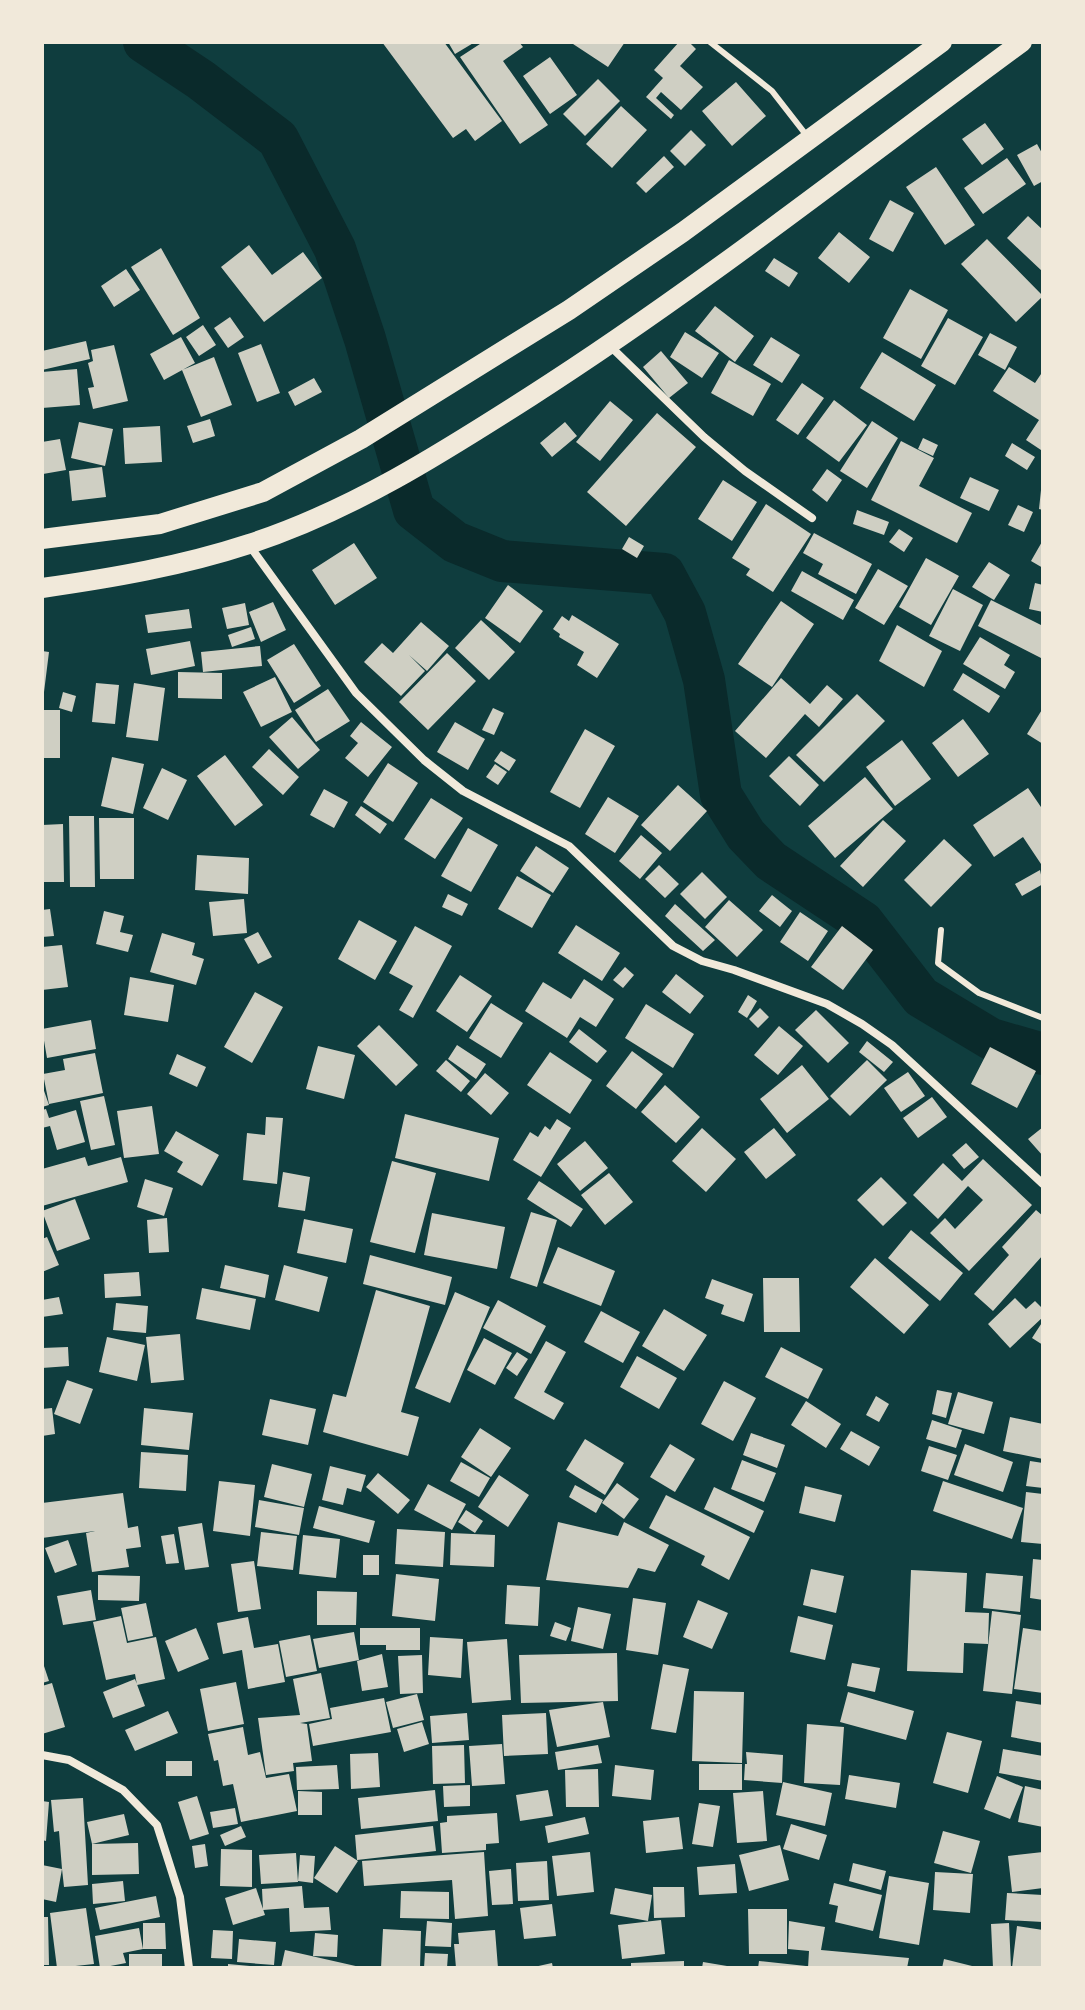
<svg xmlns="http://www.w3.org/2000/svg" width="1085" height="2010" font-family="Jost,sans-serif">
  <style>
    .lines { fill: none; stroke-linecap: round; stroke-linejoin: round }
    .river { stroke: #0a2a2b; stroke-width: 42 }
    .building { fill: #cfcfc3 }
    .service { stroke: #f1e9da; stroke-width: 6 }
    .minor { stroke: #f1e9da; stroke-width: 8 }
    .primary { stroke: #f1e9da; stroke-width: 20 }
  </style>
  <rect width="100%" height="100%" fill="#0f3d3e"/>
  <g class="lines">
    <path class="river" d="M144,42L201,80L278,139L335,249L365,339L414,510L455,542L502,561L664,574L685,613L704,680L721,795L746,835L771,861L863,922L921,997L991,1039L1043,1054"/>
  </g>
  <path class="building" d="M382,42H444L502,121L475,141L466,129L453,138Z
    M448,42H475L455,54Z
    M483,42H519L523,47L503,61L548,125L520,144L460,57Z
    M570,42H625L608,67Z
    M679,42H689L696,49L680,66L703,87L681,110L661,92L656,98L674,115L671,119L646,97L663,78L654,70Z
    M550,57L577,95L550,114L523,76Z
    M598,79L620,101L585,136L563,114Z
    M736,82L766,116L732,146L702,111Z
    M621,106L647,130L612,168L586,144Z
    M985,123L1004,149L982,165L962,139Z
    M691,130L706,145L685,166L670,151Z
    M1037,144L1043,155V181L1034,186L1017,155Z
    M664,156L674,167L646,193L636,183Z
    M1007,158L1026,184L983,214L964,188Z
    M936,167L975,225L945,245L906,187Z
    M890,200L914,213L893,252L869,239Z
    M1028,216L1043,230V272L1007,238Z
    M839,232L870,257L849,283L818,258Z
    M987,239L1043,296L1016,322L961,264Z
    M249,245L272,275L303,252L322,278L264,322L221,267Z
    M161,248L200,318L173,335L131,267Z
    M774,258L798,273L789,287L765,271Z
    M126,269L140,290L114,307L101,286Z
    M910,289L948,310L921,359L883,338Z
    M715,306L754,336L735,362L695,331Z
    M230,317L244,337L228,348L214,328Z
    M948,318L983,337L955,385L921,366Z
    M203,325L216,345L199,356L186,337Z
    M685,332L719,353L702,378L670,357Z
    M990,333L1017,347L1005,370L978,355Z
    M181,337L195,363L164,380L150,354Z
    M771,337L800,355L782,383L753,365Z
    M86,341L90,359L42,370V351Z
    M261,344L280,393L257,402L238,353Z
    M114,345L128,401L93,409L88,388L94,387L88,363L93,361L91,350Z
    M661,351L688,383L669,398L643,367Z
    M882,352L936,385L914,421L860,388Z
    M214,357L232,405L201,417L182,370Z
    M729,360L771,384L753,416L711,393Z
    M1009,367L1035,383L1043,371V446L1041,450L1026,440L1039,420L993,391Z
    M77,369L80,405L42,408V372Z
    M314,378L322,392L295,406L288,392Z
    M802,383L824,398L798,435L776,420Z
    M834,400L867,425L839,462L806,438Z
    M610,401L633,420L600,461L576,442Z
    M657,413L696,447L626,526L587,492Z
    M210,419L215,436L193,443L187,426Z
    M872,421L898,438L867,488L840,471Z
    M79,422L113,429L105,466L71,458Z
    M565,422L577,436L552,457L540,443Z
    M160,426L162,462L125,464L123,428Z
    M923,438L938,445L933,456L918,449Z
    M60,439L66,470L43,474L42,442Z
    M901,441L934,458L919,486L972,513L957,543L871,500Z
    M1012,443L1035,457L1027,470L1005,456Z
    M102,467L106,497L72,501L69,471Z
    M827,469L842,480L827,502L812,490Z
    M970,477L999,490L989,511L960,498Z
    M723,480L757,502L732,541L698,519Z
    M1041,490H1043V510L1039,509Z
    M766,504L811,534L773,592L746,575L750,569L732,558Z
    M1018,505L1033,512L1024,532L1008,525Z
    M857,510L889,522L884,535L853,524Z
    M899,529L913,538L904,552L889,542Z
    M814,533L872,564L856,594L818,574L823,564L803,553Z
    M629,537L644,546L637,558L622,549Z
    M1043,540V568L1031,561Z
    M354,543L377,578L335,605L312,570Z
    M926,558L959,576L931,625L899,607Z
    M989,562L1010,575L994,600L972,587Z
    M878,569L908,586L884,625L855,608Z
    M802,571L854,600L843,620L791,591Z
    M1035,583L1043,585V612L1029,609Z
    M508,585L543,611L520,643L485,618Z
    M953,589L983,605L960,651L929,636Z
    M991,600L1043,626L1041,658L978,626Z
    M781,601L814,624L772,687L738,664Z
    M273,602L286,630L261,642L249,612Z
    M245,603L249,625L227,629L222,608Z
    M189,609L192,628L148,633L145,615Z
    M572,615L619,644L597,678L577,665L584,652L559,637L560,634L553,629L562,616L569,621Z
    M481,620L515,652L489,680L455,648Z
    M421,622L449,646L427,671L409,655L425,671L401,696L364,662L382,643L393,653Z
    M897,625L942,651L924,687L879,661Z
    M251,627L255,639L232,647L228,635Z
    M980,637L1010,655L1004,665L1015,672L1005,689L963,664Z
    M190,641L195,666L151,675L146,649Z
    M294,644L321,686L294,703L267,660Z
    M260,646L262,666L203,672L201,652Z
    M42,651L49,652L44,692H42Z
    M447,653L476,681L428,730L399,702Z
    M178,672L222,673V699L178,698Z
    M963,673L1000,696L989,713L953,690Z
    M275,677L292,712L261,727L243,692Z
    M781,678L810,704L827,685L843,699L819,727L805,714L766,758L735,731Z
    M96,683L119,685L115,724L92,722Z
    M134,683L165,688L158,741L126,737Z
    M328,689L350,721L316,742L295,710Z
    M63,692L76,696L72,712L59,708Z
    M857,694L885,721L824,782L796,755Z
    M493,708L504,713L494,735L482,730Z
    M1043,708V744L1027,734Z
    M42,710H60V758H42Z
    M292,717L320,750L298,769L269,737Z
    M963,719L989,754L958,777L932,743Z
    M361,722L392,747L368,777L345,758L358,743L350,736Z
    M455,722L485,739L468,770L437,752Z
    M585,729L615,746L580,808L550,792Z
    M902,740L931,779L895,806L866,767Z
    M269,749L299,777L283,795L252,767Z
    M501,751L516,760L509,771L494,761Z
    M225,755L263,805L235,826L197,776Z
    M789,756L819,785L800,806L769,776Z
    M112,757L144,764L133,814L101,806Z
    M388,763L418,783L393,822L363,802Z
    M495,764L507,772L498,785L486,777Z
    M162,768L187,780L168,820L143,808Z
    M865,777L893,809L835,858L808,826Z
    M678,785L707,811L670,851L641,825Z
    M1028,788L1043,810V862L1041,864L1023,837L994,857L973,825Z
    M324,789L348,802L334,828L310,815Z
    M608,797L639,816L615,853L585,834Z
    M431,798L463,818L435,859L404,839Z
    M361,806L387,824L380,834L355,815Z
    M69,816H94L95,887H70Z
    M99,818H134V879H100Z
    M883,820L906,841L863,887L840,866Z
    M63,824L64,882H42V825Z
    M468,828L498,845L471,892L441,876Z
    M641,835L662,853L640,879L619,861Z
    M944,839L972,865L931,907L904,880Z
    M536,846L569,868L553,893L520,871Z
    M197,855L249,858L248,894L195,890Z
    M659,865L679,884L665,898L645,879Z
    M1040,870L1043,884L1022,896L1015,884Z
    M702,872L727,897L705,919L680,894Z
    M517,876L551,895L532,928L498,909Z
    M448,894L468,904L462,916L442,907Z
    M772,895L792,911L780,927L759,911Z
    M244,899L247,933L213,936L209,902Z
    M729,900L763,930L737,957L705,927Z
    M675,904L715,940L703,951L665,916Z
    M50,909L54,936L42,937V910Z
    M104,911L124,916L120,932L133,935L128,952L96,944Z
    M800,912L828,931L808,961L780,942Z
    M359,920L397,941L375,980L338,959Z
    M576,925L620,953L602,981L558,953Z
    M415,926L452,946L413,1018L399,1010L413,986L389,973Z
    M842,926L873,950L843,990L811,967Z
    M258,932L272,957L258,964L244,939Z
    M162,933L195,943L192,955L204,959L196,985L150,972Z
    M62,945L68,987L42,990V947Z
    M625,967L634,975L623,988L613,980Z
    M676,974L704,996L690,1014L662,992Z
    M460,975L492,996L467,1032L436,1011Z
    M130,977L174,985L168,1022L124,1015Z
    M584,979L614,999L596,1027L580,1017L567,1038L525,1011L543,982L571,999Z
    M255,992L283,1007L252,1063L224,1047Z
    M748,995L757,1001L747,1018L738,1012Z
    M491,1003L523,1023L501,1058L469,1038Z
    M646,1004L694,1034L673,1068L625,1038Z
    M760,1008L769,1017L758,1028L749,1019Z
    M816,1010L849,1043L828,1063L795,1030Z
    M91,1020L96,1049L47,1058L42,1029Z
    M379,1025L418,1065L396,1086L357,1046Z
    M779,1026L803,1046L778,1075L754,1055Z
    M579,1029L607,1051L597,1063L569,1042Z
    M867,1041L893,1062L884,1072L859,1052Z
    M457,1045L486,1064L476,1079L448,1059Z
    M318,1046L355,1055L344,1099L306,1089Z
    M990,1047L1036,1071L1017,1108L971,1084Z
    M632,1051L663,1074L636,1109L606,1086Z
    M550,1052L592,1080L570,1114L527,1085Z
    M95,1053L103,1093L49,1104L43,1074L65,1070L63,1059Z
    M177,1054L206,1067L197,1087L169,1074Z
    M446,1060L470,1081L461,1092L436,1071Z
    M867,1060L887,1080L850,1116L830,1096Z
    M802,1065L829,1099L787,1133L760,1099Z
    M908,1072L925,1096L901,1112L884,1088Z
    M485,1073L509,1093L491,1115L467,1094Z
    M42,1085L49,1105L42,1107Z
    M665,1085L700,1117L676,1143L641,1112Z
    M104,1096L115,1145L91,1150L80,1101Z
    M932,1097L947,1117L918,1138L903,1118Z
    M152,1106L159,1154L124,1158L117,1111Z
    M46,1109L49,1118L76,1110L85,1142L57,1150L50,1126L42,1128V1110Z
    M405,1114L499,1138L489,1181L395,1158Z
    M266,1117L283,1118L277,1184L243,1180L247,1133L265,1135Z
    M557,1119L571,1128L541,1177L513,1160L530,1132L538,1137L545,1126L550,1130Z
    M1043,1127V1156L1028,1139Z
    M702,1128L736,1159L706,1192L672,1161Z
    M774,1128L796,1155L766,1179L744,1152Z
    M176,1131L219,1155L202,1186L177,1172L183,1162L164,1151Z
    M585,1141L608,1168L580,1191L557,1164Z
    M966,1143L979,1157L964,1169L952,1155Z
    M85,1157L88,1166L121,1157L128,1182L42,1206V1169Z
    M983,1159L1032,1205L969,1271L930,1233L945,1218L955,1229L983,1200L968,1186L938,1219L913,1195L943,1163L962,1181Z
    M392,1161L436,1173L415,1253L370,1242Z
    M283,1172L310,1177L305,1211L278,1207Z
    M609,1173L633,1202L605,1225L581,1195Z
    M881,1177L907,1203L883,1226L857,1200Z
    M145,1179L173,1188L164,1216L137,1207Z
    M539,1181L583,1209L571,1227L527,1199Z
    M75,1199L90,1239L57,1251L42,1211Z
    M1036,1210L1043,1216V1255L993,1311L974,1294L1009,1255L1002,1247Z
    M531,1212L557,1220L537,1287L510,1278Z
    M432,1213L505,1227L497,1269L424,1255Z
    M167,1218L169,1252L149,1253L147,1220Z
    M304,1219L353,1229L346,1263L297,1253Z
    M911,1230L963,1273L940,1301L888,1258Z
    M47,1237L59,1265L42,1272V1239Z
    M558,1247L615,1271L601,1306L543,1283Z
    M370,1255L452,1277L445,1305L363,1284Z
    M875,1258L929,1305L904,1334L850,1287Z
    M225,1265L269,1275L265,1298L220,1288Z
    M284,1265L328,1277L319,1312L275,1300Z
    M139,1272L141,1296L105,1298L104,1274Z
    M763,1278H799L800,1332H764Z
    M712,1279L753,1294L744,1322L721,1314L724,1305L705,1298Z
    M202,1288L256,1299L250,1330L196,1319Z
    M376,1290L430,1306L401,1412L419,1417L408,1456L323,1432L333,1394L346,1397Z
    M455,1292L490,1307L450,1403L415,1388Z
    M59,1297L63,1314L42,1317V1300Z
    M1015,1298L1026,1309L1035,1301L1043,1309V1317L1010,1348L988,1324Z
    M498,1300L546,1326L531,1354L483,1328Z
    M116,1303L148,1306L146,1333L113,1330Z
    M664,1309L707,1335L684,1371L642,1346Z
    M601,1311L640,1332L623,1363L584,1342Z
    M1043,1321V1345L1032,1338Z
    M180,1334L184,1380L151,1383L146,1337Z
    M107,1337L145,1345L137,1381L99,1372Z
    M484,1338L512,1353L495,1385L467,1370Z
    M546,1341L566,1352L544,1392L564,1403L554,1420L514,1398Z
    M68,1347L69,1366L42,1368V1348Z
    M781,1347L823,1369L808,1399L765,1377Z
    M517,1352L528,1359L517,1376L506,1368Z
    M637,1356L677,1378L659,1409L620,1387Z
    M67,1380L93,1389L80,1424L54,1414Z
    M724,1381L756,1398L733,1441L701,1424Z
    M937,1390L952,1393L946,1418L932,1414Z
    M958,1392L993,1402L984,1434L948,1424Z
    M876,1396L889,1404L879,1422L866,1415Z
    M270,1399L316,1409L308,1445L262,1435Z
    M806,1401L841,1424L826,1448L791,1425Z
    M52,1408L55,1434L42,1436V1409Z
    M144,1408L193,1413L189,1450L141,1445Z
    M1010,1417L1043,1424V1459L1003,1451Z
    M932,1420L962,1430L956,1448L926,1439Z
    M480,1428L511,1448L491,1477L461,1457Z
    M851,1431L880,1447L869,1466L840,1449Z
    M751,1433L785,1445L777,1468L743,1455Z
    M585,1439L624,1463L605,1495L566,1470Z
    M670,1444L695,1459L675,1492L650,1477Z
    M965,1444L1013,1462L1003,1492L954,1475Z
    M929,1446L957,1455L948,1480L921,1471Z
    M141,1452L188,1455L186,1491L139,1488Z
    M742,1460L776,1473L764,1502L731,1489Z
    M1030,1461L1043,1463V1488L1026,1486Z
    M461,1462L490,1478L479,1497L450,1481Z
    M272,1464L312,1474L304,1507L264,1497Z
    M330,1466L366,1475L361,1492L347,1488L343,1505L322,1500Z
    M378,1473L410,1500L398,1514L366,1487Z
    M499,1475L529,1495L508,1527L478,1507Z
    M219,1481L255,1485L250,1536L213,1531Z
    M943,1481L1023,1508L1012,1539L933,1511Z
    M617,1483L639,1499L624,1519L602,1503Z
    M428,1484L466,1504L452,1530L414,1510Z
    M575,1485L603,1500L596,1513L569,1497Z
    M805,1486L842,1495L835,1522L799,1513Z
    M714,1487L764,1511L754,1533L704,1509Z
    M1026,1492L1043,1494V1544L1021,1542Z
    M123,1493L128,1528L138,1526L141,1547L126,1549L129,1567L92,1572L86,1533L95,1531L42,1538V1503Z
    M666,1495L750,1537L729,1580L701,1565L705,1556L649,1528Z
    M259,1500L304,1508L299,1535L255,1527Z
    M319,1506L375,1521L369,1543L313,1528Z
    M466,1510L483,1521L475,1533L458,1522Z
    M558,1522L618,1536L624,1522L669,1545L655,1572L638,1568L628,1588L546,1580Z
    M202,1523L209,1567L185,1570L178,1527Z
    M397,1529L445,1532L443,1567L395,1564Z
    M261,1532L297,1536L293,1570L257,1566Z
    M451,1533L495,1535L494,1567L450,1565Z
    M174,1534L179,1563L166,1564L161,1536Z
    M303,1535L340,1539L336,1578L299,1574Z
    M68,1540L77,1565L55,1573L45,1548Z
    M363,1555H379V1575H363Z
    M1033,1559L1043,1560V1600L1030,1598Z
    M254,1561L261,1609L238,1612L231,1564Z
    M811,1569L844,1576L836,1613L803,1605Z
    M911,1570L967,1573L965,1612L989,1613L988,1644L964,1643L963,1673L907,1671Z
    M986,1573L1023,1576L1020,1612L983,1608Z
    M396,1574L439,1579L435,1621L392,1616Z
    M98,1575L140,1576L139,1601L98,1600Z
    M507,1585L540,1587L538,1626L505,1624Z
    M91,1590L96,1620L63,1625L57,1596Z
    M317,1591L357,1592L356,1625H317Z
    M633,1598L666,1603L658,1655L626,1650Z
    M698,1600L728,1613L712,1649L683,1637Z
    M146,1603L153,1636L128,1641L121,1608Z
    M578,1607L611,1614L603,1649L571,1641Z
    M992,1611L1021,1615L1012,1694L983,1691Z
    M121,1616L127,1643L156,1637L165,1679L137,1685L135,1674L106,1680L93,1622Z
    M798,1616L833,1625L825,1660L790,1652Z
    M248,1617L254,1648L278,1644L285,1682L248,1689L242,1650L223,1654L217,1623Z
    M555,1622L571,1628L566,1641L550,1636Z
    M196,1628L209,1659L178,1672L165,1641Z
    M360,1628H420V1650H386V1645H360Z
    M1023,1628L1043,1631V1693L1014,1689Z
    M354,1632L359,1660L319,1668L313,1639Z
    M310,1635L317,1671L286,1677L279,1641Z
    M430,1637L463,1639L461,1678L428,1675Z
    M507,1639L511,1700L472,1703L467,1642Z
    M617,1653L618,1701L521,1703L519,1655Z
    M382,1654L388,1687L362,1691L357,1661Z
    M422,1655L423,1693L400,1694L398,1656Z
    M42,1660L49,1681L42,1683Z
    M852,1663L880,1668L875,1692L847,1686Z
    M663,1664L689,1669L676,1733L651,1729Z
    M321,1673L330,1718L300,1723L307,1724L312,1761L293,1763L294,1771L266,1775L258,1718L300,1715L293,1679Z
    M135,1679L145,1706L113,1718L103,1692Z
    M236,1682L244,1724L208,1731L200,1689Z
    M52,1683L65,1727L42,1734V1686Z
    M694,1691L744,1692L742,1763L692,1761Z
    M848,1692L914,1711L906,1740L840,1722Z
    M417,1694L424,1720L393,1728L386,1702Z
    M384,1698L391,1732L313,1746L309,1724L332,1719L330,1708Z
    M1016,1701L1043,1705V1743L1011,1737Z
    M603,1702L610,1737L557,1747L549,1710Z
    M168,1711L178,1733L135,1751L125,1730Z
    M467,1713L469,1740L432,1743L430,1716Z
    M546,1713L548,1754L504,1756L502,1715Z
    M422,1722L429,1744L404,1752L397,1729Z
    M807,1724L844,1727L840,1785L804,1783Z
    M243,1727L248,1755L260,1752L266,1778L289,1774L297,1811L241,1822L233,1784L223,1786L218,1760L214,1761L208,1734Z
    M947,1732L982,1741L968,1793L933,1783Z
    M502,1744L505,1784L472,1786L469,1746Z
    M464,1745L465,1783L433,1784L432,1746Z
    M598,1745L602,1763L558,1770L555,1752Z
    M1003,1749L1043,1756V1781L999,1773Z
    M746,1752L783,1755L782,1783L744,1780L745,1764H747Z
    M378,1753L380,1787L351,1789L350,1754Z
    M166,1761H192V1776H166Z
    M699,1764H742V1790H699Z
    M337,1765L339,1789L297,1790L296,1767Z
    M615,1765L654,1770L651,1800L612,1796Z
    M598,1769L599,1807H566L565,1770Z
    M849,1775L900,1783L896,1808L845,1799Z
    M997,1776L1023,1787L1010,1819L984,1809Z
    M783,1782L832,1793L825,1826L776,1815Z
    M470,1785V1806L444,1807L443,1786Z
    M1025,1786L1043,1790V1827L1018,1822Z
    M435,1790L438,1821L361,1829L358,1798Z
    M548,1790L553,1816L520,1821L516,1795Z
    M298,1791L322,1792V1815H298Z
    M763,1791L767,1841L737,1843L733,1793Z
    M197,1796L209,1834L190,1840L178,1802Z
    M83,1798L88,1885L64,1887L62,1869L56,1902L42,1899V1865L62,1869L59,1831L54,1832L51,1800Z
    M42,1801L49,1802L46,1841L42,1840Z
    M699,1803L720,1806L713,1847L692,1844Z
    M235,1808L238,1824L213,1828L210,1812Z
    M497,1813L499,1843L486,1844V1850L442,1853L440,1823L447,1822V1816Z
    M124,1814L129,1835L92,1844L87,1822Z
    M585,1817L589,1834L548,1843L545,1826Z
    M679,1817L683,1849L646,1853L643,1821Z
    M791,1824L827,1835L819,1860L783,1849Z
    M241,1826L246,1837L225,1846L220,1835Z
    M433,1826L436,1851L357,1860L355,1835Z
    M943,1831L980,1841L971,1873L934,1863Z
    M138,1843L139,1874L92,1875V1844Z
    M205,1844L208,1866L195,1868L192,1846Z
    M780,1845L789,1880L749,1891L739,1855Z
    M335,1846L358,1861L337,1893L314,1878Z
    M221,1849L252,1850V1887L220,1886Z
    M484,1852L488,1916L455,1919L452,1880L364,1886L362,1861Z
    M590,1852L594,1892L557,1896L552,1856Z
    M1043,1852V1888L1012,1892L1008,1856Z
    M296,1853L298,1882L261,1884L259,1855Z
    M300,1855L315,1856L313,1883L298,1881Z
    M547,1861L549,1900L518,1901L516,1863Z
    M853,1863L886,1871L881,1890L849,1881Z
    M735,1864L737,1893L699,1895L697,1867Z
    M511,1869L513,1904L492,1905L489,1871Z
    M935,1872L973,1874L970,1913L933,1910Z
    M889,1876L929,1883L919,1945L879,1938Z
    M123,1881L125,1901L93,1904L92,1884Z
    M834,1883L882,1895L873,1931L835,1922L838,1906L829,1904Z
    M302,1886L304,1908L329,1907L331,1930L290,1932L289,1908L263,1910L262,1889Z
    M653,1887H684L685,1917L654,1918Z
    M256,1888L265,1915L233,1925L225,1898Z
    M615,1888L652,1895L648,1921L610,1914Z
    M401,1891L449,1892V1919L400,1918Z
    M1007,1893L1043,1895V1922L1005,1920Z
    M156,1896L160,1917L100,1930L95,1908Z
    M552,1904L556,1936L524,1939L520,1908Z
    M86,1908L94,1964L57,1968L50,1913Z
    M748,1909H787V1954H749Z
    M42,1917H48L49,1965H42Z
    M661,1920L665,1954L622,1959L618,1925Z
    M427,1921L452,1923L451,1947L425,1946Z
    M789,1921L825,1927L821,1950L909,1958L907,1968H808L809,1951L788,1949Z
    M143,1923H165L166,1949H143Z
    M1009,1923L1011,1968H993L991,1924Z
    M1017,1926L1043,1930V1968H1012Z
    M139,1928L143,1949L123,1953L126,1963L100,1968L95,1936Z
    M383,1929L421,1931L420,1968H381Z
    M213,1930L233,1931L232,1959L211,1958Z
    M495,1930L498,1968H456L454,1944H459L458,1933Z
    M315,1933L338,1935L337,1957L313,1956Z
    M239,1939L276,1942L274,1965L237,1962Z
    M285,1950L360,1967V1968H281Z
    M425,1953L448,1954L447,1968H424Z
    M129,1954H162V1968H129Z
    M944,1959L976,1967V1968H942Z
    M684,1961V1968H631V1963Z
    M759,1961L806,1966V1968H758Z
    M703,1962L727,1966V1968H702Z
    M552,1963L553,1968H534V1967Z
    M228,1964L250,1966V1968H228Z"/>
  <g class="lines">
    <path class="service" d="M710,42L772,91L807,136
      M941,930L938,963L979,993L1043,1018"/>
    <path class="minor" d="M610,346L704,437L745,471L812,518
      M249,545L356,693L424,760L463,791L569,846L673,946L702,961L734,970L827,1004L862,1024L892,1045L1043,1184
      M42,1755L69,1760L123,1790L157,1825L180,1897L189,1968"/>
    <path class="primary" d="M42,539L160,524L263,492L361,439L569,310L683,232L942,42
      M42,588C112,578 182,566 249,544C351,511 442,453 531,396C701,287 860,161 1022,42"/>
  </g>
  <rect width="1085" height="2010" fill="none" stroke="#f1e9da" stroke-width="88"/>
</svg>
